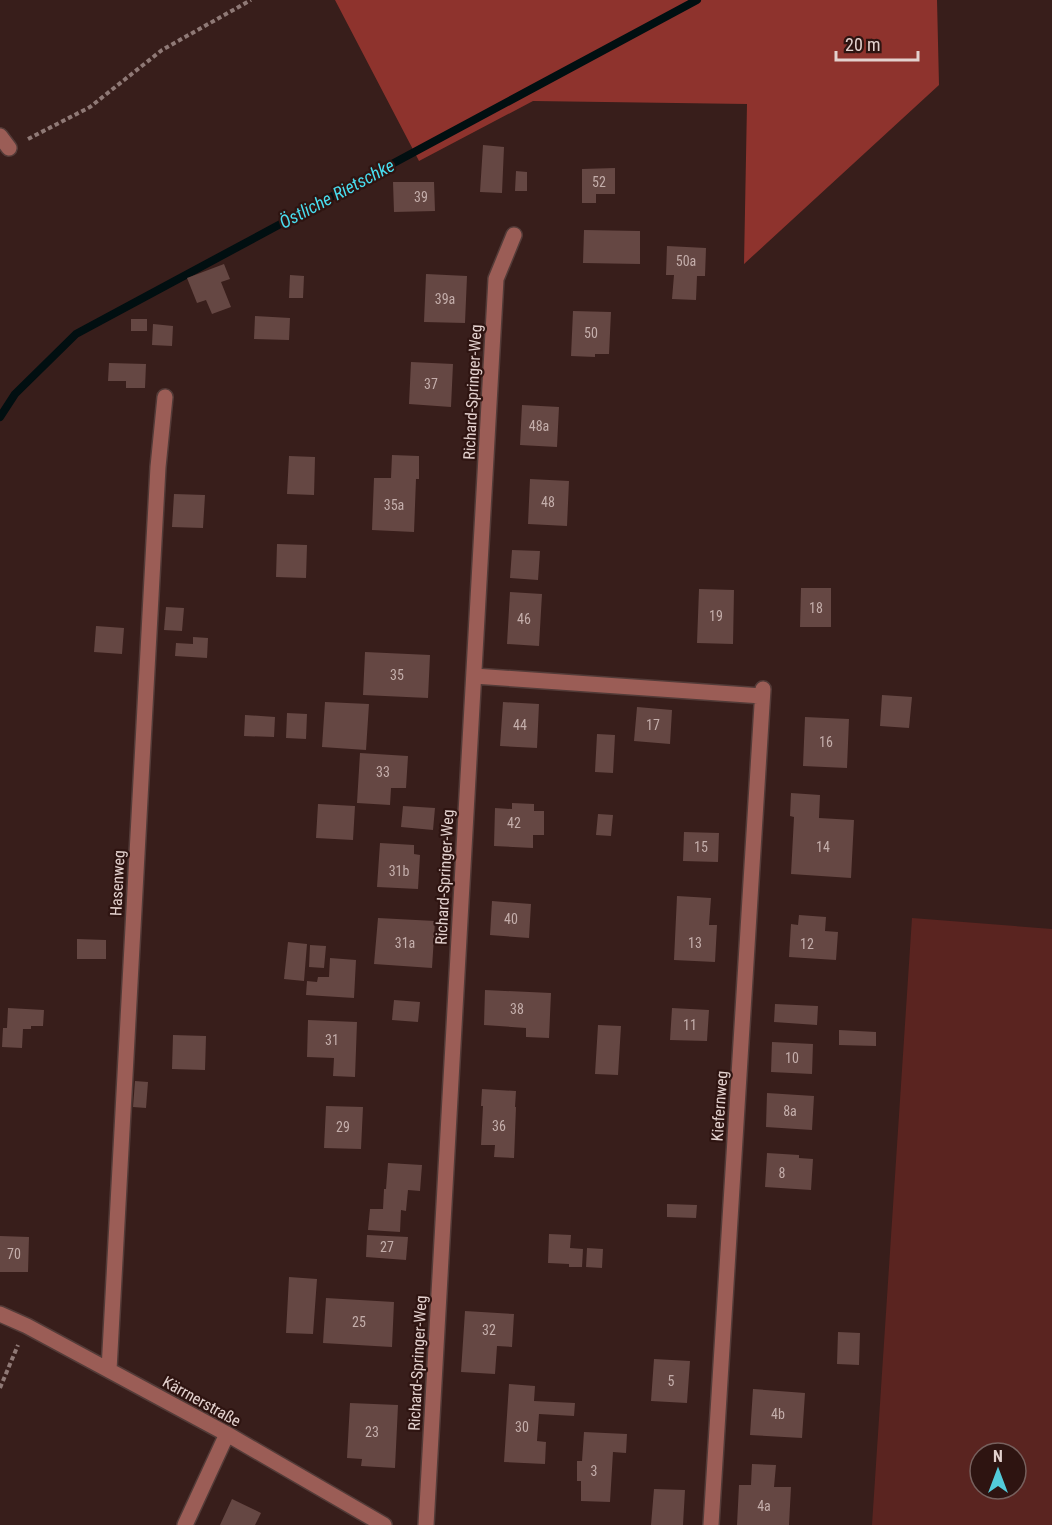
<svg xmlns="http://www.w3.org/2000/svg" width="1052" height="1525" font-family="'Roboto Condensed',sans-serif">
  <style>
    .green { fill: #5a2420; fill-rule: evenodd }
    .forest { fill: #8e332d }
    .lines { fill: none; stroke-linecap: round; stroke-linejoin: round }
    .stream { stroke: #010f11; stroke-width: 8 }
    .building { fill: #654743 }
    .minor-casing { stroke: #533b38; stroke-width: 18 }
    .path { stroke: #8f7976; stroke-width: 4; stroke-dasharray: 4.5 3; stroke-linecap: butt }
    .minor { stroke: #9b5d56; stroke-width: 15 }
    .labels { text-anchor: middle; stroke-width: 4.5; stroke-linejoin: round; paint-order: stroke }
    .number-label { font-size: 14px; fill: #c4aeab }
    .street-label { font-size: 16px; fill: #e3d1ce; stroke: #2e1411 }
    .water-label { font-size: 18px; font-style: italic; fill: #49def0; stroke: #2e1411 }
  </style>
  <rect width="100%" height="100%" fill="#381e1b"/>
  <path class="green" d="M912,918L1052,929V1525H872ZM980,1453H1016V1489H980Z"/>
  <path class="forest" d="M335,0H937L939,85L744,264L747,104L533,101L419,161Z"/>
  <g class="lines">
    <path class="stream" d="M0,417L15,394L76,334L697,0"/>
  </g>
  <path class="building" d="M483,145L504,147L502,193L480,192Z
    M615,168V194H596V203H582V169Z
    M516,171L527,172V191H515Z
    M393,182H434L435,211L394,212Z
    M584,230L640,231V264L583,263Z
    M667,246L706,248L705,276H697L696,300L672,299L674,275H666Z
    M224,264L230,279L221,282L231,307L212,314L206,300L197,303L187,278Z
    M426,274L467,276L465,323L424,322Z
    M290,275L304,276L303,298H289Z
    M573,311L611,312L609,354H595V357L571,356Z
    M255,316L290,318L289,340L254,339Z
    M131,319H147V331H131Z
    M153,324L173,326L172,346L152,345Z
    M411,362L453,364L451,407L409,404Z
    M109,363L146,364L145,388H126V381H108Z
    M522,405L559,407L557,447L520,445Z
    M392,455L419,456V479H416L414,532L372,530L374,478H391Z
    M289,456L315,457L314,495L287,494Z
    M530,479L569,481L567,526L528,524Z
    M174,494L205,495L203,528L172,527Z
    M277,544L307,545L306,578L276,577Z
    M512,550L540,551L538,580L510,578Z
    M801,588H831V627H800Z
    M699,589L734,590L733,644L697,643Z
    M510,592L542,594L539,646L507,644Z
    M166,607L184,608L182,631L164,630Z
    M96,626L124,628L122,654L94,652Z
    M193,637L208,638L207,658L175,656L176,643L193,644Z
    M365,652L430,655L428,698L363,695Z
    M882,695L912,697L909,728L880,726Z
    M325,702L369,704L366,750L322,747Z
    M503,702L539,704L537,748L500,746Z
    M637,707L672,710L670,744L634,741Z
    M287,713L307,714L306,739L286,738Z
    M245,715L275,717L274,737L244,736Z
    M805,717L849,719L847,768L803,766Z
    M597,734L615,735L613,773L595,772Z
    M360,753L408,756L406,788H391L390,805L357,803Z
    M791,793L820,795L819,818L854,820L851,878L791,874L794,817L790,816Z
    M512,803L534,804V811H544V835H533V848L494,846L495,808L512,809Z
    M318,804L355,806L353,840L316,838Z
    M403,806L435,808L433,830L401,827Z
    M598,814L613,815L611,836L596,835Z
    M684,832L719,833L718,862L683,861Z
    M380,843L414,845V854L420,855L418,889L377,887Z
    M677,896L711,898L709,925H717L715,962L674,960Z
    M492,901L531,904L529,938L490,935Z
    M799,915L826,917L825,931L838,932L836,960L789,957L791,924L798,925Z
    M378,918L435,921L432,968L374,964Z
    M77,939L106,940V959H77Z
    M288,942L307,944L304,981L284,979Z
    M310,945L326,946L324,968L309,967Z
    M330,958L356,960L354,998L306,995L307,981L317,982L318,977H329Z
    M485,990L551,993L549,1038L526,1037V1028L484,1025Z
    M394,1000L420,1002L418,1022L392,1020Z
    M775,1004L818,1006L817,1025L774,1022Z
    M8,1008L44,1010L43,1026H31V1029H23L22,1048L2,1047L3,1028H7Z
    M672,1008L709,1010L707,1041L670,1040Z
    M308,1020L357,1022L355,1077L333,1076L334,1058L307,1057Z
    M598,1025L621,1026L618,1075L595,1074Z
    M839,1030L876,1032V1046L839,1045Z
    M173,1035L206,1036L205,1070L172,1069Z
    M772,1042L813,1044L812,1074L771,1072Z
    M135,1081L148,1082L146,1108L133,1107Z
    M482,1089L516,1091L515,1107H516L514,1158L494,1157L495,1145H481L483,1106H481Z
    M767,1093L814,1096L812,1130L766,1127Z
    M326,1106L363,1107L361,1149L324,1148Z
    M767,1153L799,1155V1158L813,1159L811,1190L765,1187Z
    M388,1163L422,1165L420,1191L408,1190L406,1211L401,1210L400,1232L368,1230L370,1209H383L384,1189H386Z
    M667,1204L697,1205L696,1218L667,1217Z
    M549,1234L571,1235L570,1248L583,1249L582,1267H569V1264L548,1263Z
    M367,1235L408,1237L406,1260L366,1257Z
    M0,1236L29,1237L28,1272H0Z
    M587,1248L603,1249L602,1268L586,1267Z
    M289,1277L317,1279L313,1334L286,1333Z
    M326,1298L394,1302L392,1347L323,1343Z
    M465,1311L514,1314L512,1347L497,1346L495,1374L461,1372Z
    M838,1332L860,1333L859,1365L837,1364Z
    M654,1359L690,1361L687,1403L651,1401Z
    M509,1384L535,1386L534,1401L575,1403L574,1416L539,1414L537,1441L546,1442L545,1464L504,1462Z
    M753,1389L805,1393L802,1438L750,1435Z
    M350,1403L398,1405L395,1468L361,1466L362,1459L347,1458Z
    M584,1432L627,1434L626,1453L613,1452L610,1502L581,1501V1481H577V1461H582Z
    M752,1464L776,1465L774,1487H791L789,1525H737L739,1485H751Z
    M654,1489L685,1490L683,1525H651Z
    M232,1499L261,1513L255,1525H220Z"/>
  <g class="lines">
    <defs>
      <path id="minor" d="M0,136L9,148
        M474,676L762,696
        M0,1314L27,1326L227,1434L384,1525
        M109,1370L158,467L165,397
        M185,1525L227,1434
        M426,1525L496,279L514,235
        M711,1525L763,689"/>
    </defs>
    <use href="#minor" class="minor-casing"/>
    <path class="path" d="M28,139L90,107L162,50L251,0
      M0,1388L18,1345"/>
    <use href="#minor" class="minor"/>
  </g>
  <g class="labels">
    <g class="number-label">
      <text x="599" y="187">52</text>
      <text x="421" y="202">39</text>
      <text x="686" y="266">50a</text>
      <text x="445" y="304">39a</text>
      <text x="591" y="338">50</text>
      <text x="431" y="389">37</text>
      <text x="539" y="431">48a</text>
      <text x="548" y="507">48</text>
      <text x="394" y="510">35a</text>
      <text x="816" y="613">18</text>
      <text x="716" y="621">19</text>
      <text x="524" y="624">46</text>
      <text x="397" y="680">35</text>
      <text x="520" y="730">44</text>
      <text x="653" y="730">17</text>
      <text x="826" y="747">16</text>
      <text x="383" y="777">33</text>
      <text x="514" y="828">42</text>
      <text x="701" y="852">15</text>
      <text x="823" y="852">14</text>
      <text x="399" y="876">31b</text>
      <text x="511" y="924">40</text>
      <text x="405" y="948">31a</text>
      <text x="695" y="948">13</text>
      <text x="807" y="949">12</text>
      <text x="517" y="1014">38</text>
      <text x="690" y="1030">11</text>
      <text x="332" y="1045">31</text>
      <text x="792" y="1063">10</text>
      <text x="790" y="1116">8a</text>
      <text x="499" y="1131">36</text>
      <text x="343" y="1132">29</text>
      <text x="782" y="1178">8</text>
      <text x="387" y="1252">27</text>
      <text x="14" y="1259">70</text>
      <text x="359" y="1327">25</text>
      <text x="489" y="1335">32</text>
      <text x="671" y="1386">5</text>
      <text x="778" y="1419">4b</text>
      <text x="522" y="1432">30</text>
      <text x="372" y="1437">23</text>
      <text x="594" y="1476">3</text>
      <text x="764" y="1511">4a</text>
    </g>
    <g class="street-label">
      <text transform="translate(472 392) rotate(-87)" y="6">Richard-Springer-Weg</text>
      <text transform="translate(444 877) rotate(-87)" y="6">Richard-Springer-Weg</text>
      <text transform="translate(117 883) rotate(-87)" y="6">Hasenweg</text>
      <text transform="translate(719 1106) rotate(-86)" y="6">Kiefernweg</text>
      <text transform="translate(417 1363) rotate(-87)" y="6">Richard-Springer-Weg</text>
      <text transform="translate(202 1401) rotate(29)" y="6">Kärrnerstraße</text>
    </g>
    <g class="water-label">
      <text transform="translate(337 194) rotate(-28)" y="6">Östliche Rietschke</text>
    </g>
  </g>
  <g transform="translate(998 1471)"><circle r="28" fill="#2e1411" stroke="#76605d" stroke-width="1.5"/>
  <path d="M0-4.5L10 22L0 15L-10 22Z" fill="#53cbda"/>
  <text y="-9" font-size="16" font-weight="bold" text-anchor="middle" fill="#e3d1ce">N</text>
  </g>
  <path d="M836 51v9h82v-9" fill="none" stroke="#e3d1ce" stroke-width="3"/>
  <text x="845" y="51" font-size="18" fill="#e3d1ce" stroke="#2e1411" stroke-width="4.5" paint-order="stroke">20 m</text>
</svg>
